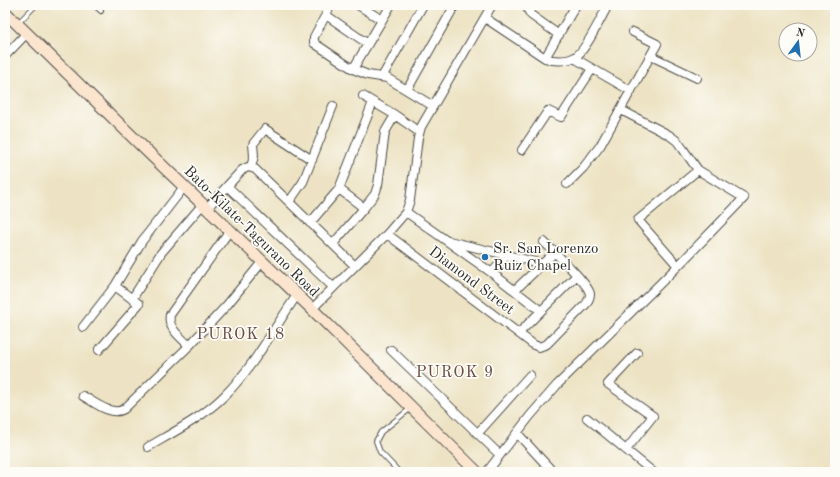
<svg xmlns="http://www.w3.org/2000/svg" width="840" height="477" font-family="'Old Standard TT',serif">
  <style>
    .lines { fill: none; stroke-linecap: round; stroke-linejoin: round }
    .lane-casing { stroke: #484742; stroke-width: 6 }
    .street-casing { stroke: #484742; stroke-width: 10 }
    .secondary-casing { stroke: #484742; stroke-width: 13 }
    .lane { stroke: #fff; stroke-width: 4 }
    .street { stroke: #fff; stroke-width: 8 }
    .secondary { stroke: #fce5cf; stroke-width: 11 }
    .poi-dot { fill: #1f6fb2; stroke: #fdfcf7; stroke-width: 1.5 }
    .labels { text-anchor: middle; stroke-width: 3.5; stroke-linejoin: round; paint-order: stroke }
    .street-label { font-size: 15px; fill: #2b2b2b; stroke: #fdfcf7 }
    .poi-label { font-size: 15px; fill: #2b2b2b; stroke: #fdfcf7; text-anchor: start }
    .neighbourhood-label { font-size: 16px; letter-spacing: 1px; fill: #6b4f47; stroke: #fdfcf7 }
  </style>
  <rect width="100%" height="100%" fill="#fdfcf7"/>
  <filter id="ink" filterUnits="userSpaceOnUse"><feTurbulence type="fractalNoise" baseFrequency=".025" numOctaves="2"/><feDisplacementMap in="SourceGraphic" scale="8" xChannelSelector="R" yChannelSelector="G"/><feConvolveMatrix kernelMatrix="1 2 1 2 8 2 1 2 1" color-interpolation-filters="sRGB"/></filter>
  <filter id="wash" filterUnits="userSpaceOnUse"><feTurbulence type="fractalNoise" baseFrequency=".012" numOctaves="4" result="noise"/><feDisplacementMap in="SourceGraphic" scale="16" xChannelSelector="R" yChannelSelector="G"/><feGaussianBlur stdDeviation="0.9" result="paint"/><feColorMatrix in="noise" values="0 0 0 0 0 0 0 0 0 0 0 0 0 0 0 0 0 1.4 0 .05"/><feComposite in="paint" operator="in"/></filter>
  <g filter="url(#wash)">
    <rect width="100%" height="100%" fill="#ede3c4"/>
  </g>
  <g filter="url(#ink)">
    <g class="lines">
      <defs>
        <path id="lane" d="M94,5L101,11
          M18,23L36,5
          M399,472L380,452L376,441L381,432L411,408"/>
        <path id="street" d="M331,5L314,37V43L353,69L368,75L387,78L433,106
          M358,5L382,20
          M528,5V10L531,15L559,35
          M326,15L368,44
          M485,18L545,58C553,61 566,62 575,57C585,52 602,16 608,5
          M5,56L27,33
          M651,56L697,78
          M545,58L576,5
          M574,58L631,91
          M353,69L391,5
          M382,77L423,5
          M407,90L455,5
          M363,96L395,115L419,132
          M522,150L548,111L561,117L592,69
          M251,167L254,156L253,144L265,129L312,160
          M567,184L583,168L600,146L657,44L633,32
          M227,186L333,287
          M339,189L364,208
          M289,202L303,182L333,106
          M207,208L242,170L248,167L255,169L355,266
          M406,212L492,273L541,311
          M310,223L339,189L373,102
          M387,234L534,345L539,347L547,344L587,303C588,300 590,298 590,294C589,284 553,251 544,242
          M449,241L543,264
          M333,244L364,208L375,194L378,185L385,132L395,115
          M678,266L638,220L698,170
          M492,273L507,254
          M515,290L554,253
          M132,299L161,253L203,204
          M312,309L387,234L406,212L410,200L418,138L421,127L492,5
          M83,327L115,286L142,241L184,187
          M519,333L577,275
          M189,346C181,337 167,328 170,315L230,230
          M99,350L139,304L115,286
          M391,350L500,455
          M83,396C94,402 112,417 124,409L189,346L227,305L262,262
          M587,418L653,472
          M478,433L530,375
          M517,433L553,472
          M148,447C174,432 203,417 224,396C253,368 274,328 297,295
          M626,450L653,416L608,384L637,353
          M487,472L530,416L557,385L678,266L744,198L698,170L683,149L677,141L669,135L621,110"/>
        <path id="secondary" d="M5,12L149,153L312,309L477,472"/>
      </defs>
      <use href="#lane" class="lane-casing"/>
      <use href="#street" class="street-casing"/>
      <use href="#secondary" class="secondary-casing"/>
      <use href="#lane" class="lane"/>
      <use href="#street" class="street"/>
      <use href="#secondary" class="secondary"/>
    </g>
  </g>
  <circle class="poi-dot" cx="485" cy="257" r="4"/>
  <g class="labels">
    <g class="street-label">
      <text transform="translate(252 231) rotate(44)" y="5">Bato-Kilate-Tagurano Road</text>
      <text transform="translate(472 280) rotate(37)" y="5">Diamond Street</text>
    </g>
    <g class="poi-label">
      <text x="493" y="253">Sr. San Lorenzo<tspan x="493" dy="17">Ruiz Chapel</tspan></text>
    </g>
    <g class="neighbourhood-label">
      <text x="241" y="339">PUROK 18</text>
      <text x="455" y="377">PUROK 9</text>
    </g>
  </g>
  <rect width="840" height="477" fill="none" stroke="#fdfcf7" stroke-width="20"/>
  <g transform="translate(798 42) rotate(15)"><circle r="19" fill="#fdfcf7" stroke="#a9a8a5"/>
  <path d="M0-3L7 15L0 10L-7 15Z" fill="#1f6fb2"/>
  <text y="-6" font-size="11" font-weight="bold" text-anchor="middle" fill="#2b2b2b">N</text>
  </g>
</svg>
